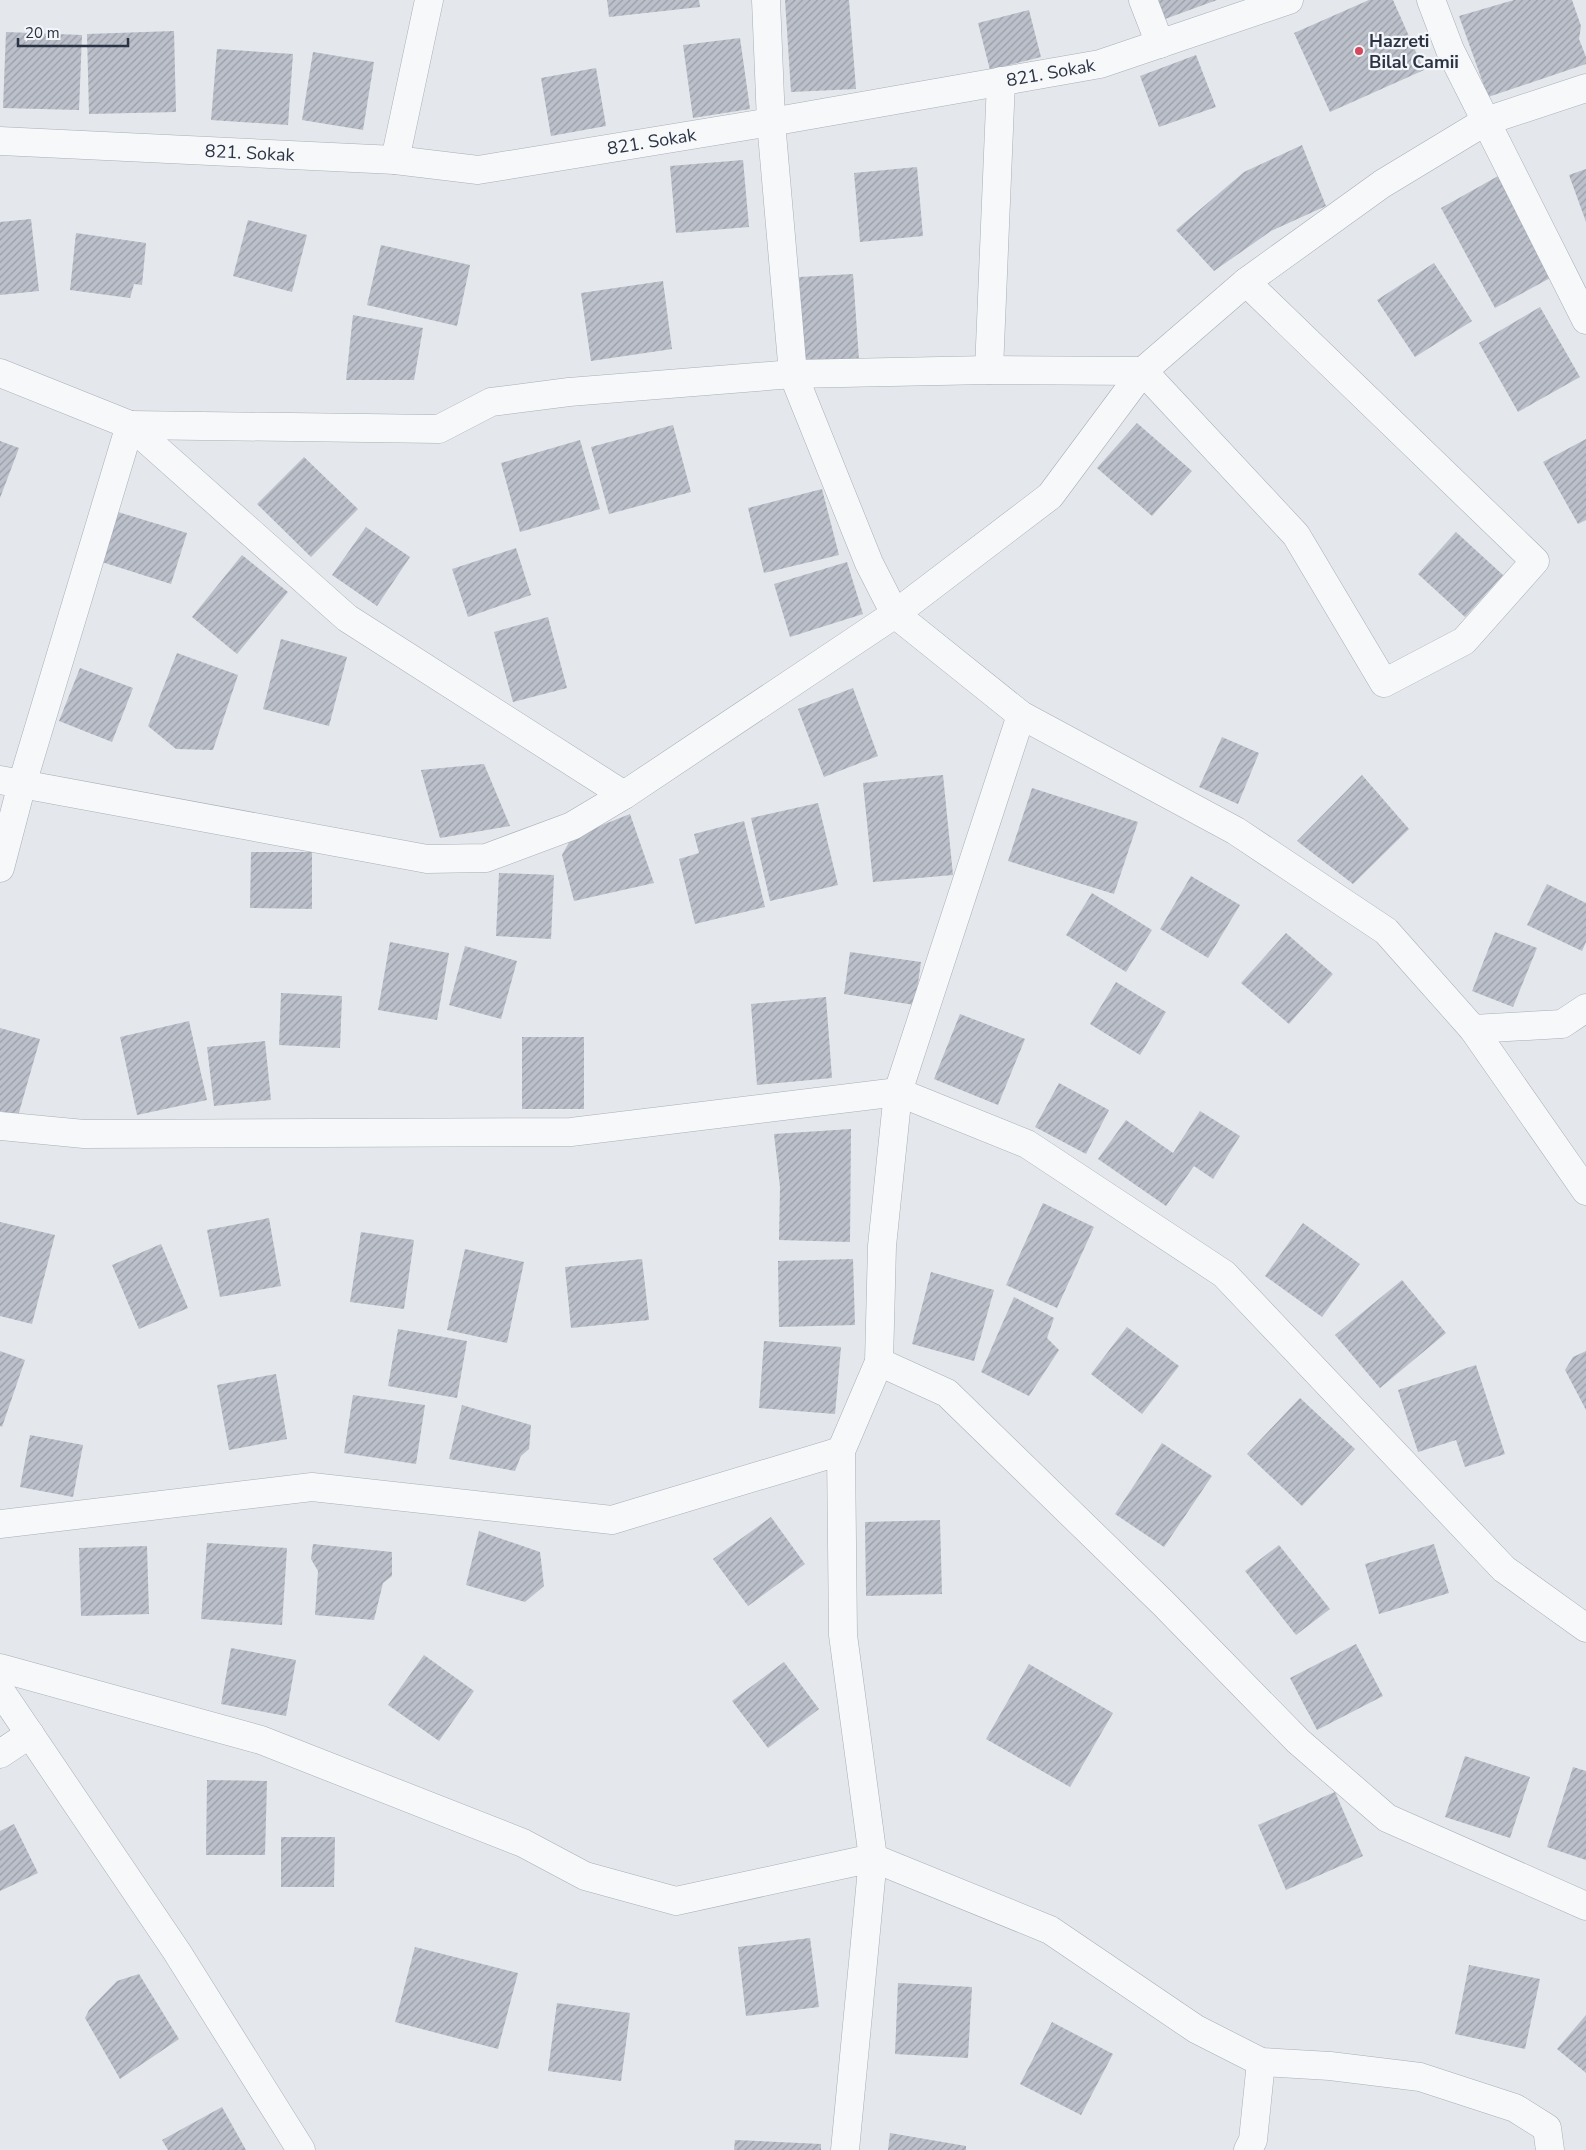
<svg xmlns="http://www.w3.org/2000/svg" width="1586" height="2150" font-family="'Nunito Sans',sans-serif">
  <style>
    .building { fill: url(#building-hatch) }
    .lines { fill: none; stroke-linecap: round; stroke-linejoin: round }
    .minor-casing { stroke: #a9aeb7; stroke-width: 29 }
    .tertiary-casing { stroke: #a9aeb7; stroke-width: 29 }
    .minor { stroke: #f7f8fa; stroke-width: 28 }
    .tertiary { stroke: #f7f8fa; stroke-width: 28 }
    .poi-dot { fill: #d1495b; stroke: #f4f6f9; stroke-width: 2 }
    .labels { text-anchor: middle; stroke-width: 4.5; stroke-linejoin: round; paint-order: stroke }
    .poi-label { font-size: 18px; font-weight: bold; fill: #2b3445; stroke: #f4f6f9; text-anchor: start }
    .street-label { font-size: 18px; fill: #2b3445; stroke: #f4f6f9 }
  </style>
  <defs>
    <pattern id="building-hatch" width="6" height="6" patternUnits="userSpaceOnUse" patternTransform="scale(1.25)"><rect width="6" height="6" fill="#bbc0ca"/><path d="M-1 1l2-2M0 6l6-6M5 7l2-2" fill="none" stroke="#989da6"/></pattern>
  </defs>
  <rect width="100%" height="100%" fill="#e4e7ec"/>
  <path class="building" d="M607,0H699L700,7L609,17Z
    M785,0H849L856,89L791,92Z
    M1158,0H1217L1165,19Z
    M1369,0H1393L1424,70L1330,112L1294,33Z
    M1514,0H1572L1581,26L1579,39L1586,57V64L1488,97L1459,16Z
    M1029,10L1041,57L990,70L978,23Z
    M174,31L176,112L89,114L87,34Z
    M6,32L82,35L79,110L3,108Z
    M740,38L750,109L693,118L683,45Z
    M217,49L293,54L288,125L211,120Z
    M313,52L374,62L363,130L302,120Z
    M1196,55L1216,107L1159,127L1140,76Z
    M596,68L606,126L551,136L541,78Z
    M1302,145L1326,206L1271,231L1214,271L1176,230L1244,172Z
    M743,160L749,227L676,233L670,166Z
    M917,167L923,236L860,242L854,173Z
    M1586,169V222L1569,175Z
    M1500,175L1552,277L1495,308L1441,208Z
    M31,219L39,291L0,295V222Z
    M248,220L307,235L292,292L233,276Z
    M76,233L146,243L142,285L134,284L130,298L70,290Z
    M381,245L470,265L457,326L367,305Z
    M1434,263L1472,321L1415,357L1377,300Z
    M853,274L859,360L805,365L799,277Z
    M663,281L672,349L591,361L581,293Z
    M1540,307L1580,377L1518,412L1479,343Z
    M353,315L423,328L414,380H346Z
    M1137,423L1192,471L1152,516L1097,468Z
    M673,425L691,492L609,514L591,447Z
    M1586,439V520L1578,524L1543,462Z
    M580,440L600,509L520,532L501,463Z
    M0,441L19,448L0,498Z
    M304,457L358,509L311,557L257,504Z
    M822,489L839,555L764,573L748,508Z
    M118,512L187,533L171,584L102,562Z
    M366,527L410,557L377,606L332,575Z
    M1456,532L1503,575L1465,617L1418,574Z
    M516,548L531,595L468,617L452,569Z
    M242,555L288,592L237,654L192,617Z
    M847,562L863,614L790,637L774,584Z
    M548,617L567,688L513,702L494,632Z
    M281,639L347,657L329,726L263,709Z
    M177,653L238,675L213,750L176,749L148,726Z
    M80,668L133,688L112,742L59,721Z
    M853,688L878,756L824,777L798,709Z
    M1222,737L1259,753L1238,804L1199,787Z
    M484,764L510,826L440,838L421,770Z
    M943,775L953,875L873,882L863,783Z
    M1362,775L1409,829L1353,884L1297,841Z
    M1032,788L1138,822L1114,894L1008,861Z
    M818,803L838,885L770,901L751,818Z
    M630,814L654,883L574,901L562,855L572,837Z
    M744,821L765,907L695,924L679,859L699,853L694,834Z
    M251,852H312V909L250,908Z
    M499,873L554,875L551,939L496,936Z
    M1191,876L1240,905L1208,958L1160,929Z
    M1547,884L1586,903V942L1582,951L1527,925Z
    M1092,893L1152,930L1126,972L1066,935Z
    M1495,932L1537,948L1513,1007L1472,991Z
    M1286,933L1333,974L1289,1024L1241,983Z
    M390,942L449,953L437,1020L378,1010Z
    M465,946L517,961L501,1019L449,1005Z
    M850,952L921,962L915,1005L844,994Z
    M1116,982L1166,1012L1140,1055L1090,1024Z
    M281,993L342,996L340,1048L279,1045Z
    M826,997L832,1078L757,1085L751,1004Z
    M960,1014L1025,1039L998,1105L934,1079Z
    M189,1021L207,1100L137,1115L120,1037Z
    M0,1028L40,1039L18,1116L0,1111Z
    M522,1037H584V1109H522Z
    M265,1041L271,1100L214,1106L207,1047Z
    M1059,1083L1109,1110L1086,1154L1035,1127Z
    M1200,1111L1240,1136L1213,1179L1194,1166L1166,1206L1098,1159L1126,1120L1173,1153Z
    M851,1129L850,1242L779,1240L780,1187L774,1134Z
    M1043,1203L1094,1227L1057,1308L1006,1285Z
    M269,1218L281,1286L220,1297L207,1230Z
    M0,1222L55,1235L32,1324L0,1316Z
    M1303,1223L1360,1264L1322,1317L1265,1276Z
    M361,1232L414,1240L404,1309L350,1302Z
    M161,1244L188,1308L139,1329L112,1265Z
    M465,1249L524,1262L507,1343L447,1330Z
    M642,1259L649,1320L571,1328L565,1267Z
    M853,1259L855,1325L779,1327L778,1261Z
    M931,1272L994,1290L974,1361L912,1344Z
    M1402,1280L1446,1333L1380,1388L1335,1335Z
    M1014,1297L1054,1318L1047,1338L1059,1350L1029,1396L981,1372Z
    M1127,1327L1179,1366L1142,1414L1091,1374Z
    M398,1329L467,1341L457,1398L388,1386Z
    M764,1341L841,1347L835,1414L759,1408Z
    M0,1351L25,1360L2,1427L0,1426Z
    M1586,1351V1410L1565,1370L1573,1357Z
    M1476,1365L1505,1454L1465,1467L1456,1440L1418,1452L1398,1390Z
    M276,1374L287,1439L229,1450L217,1385Z
    M353,1395L425,1405L416,1464L344,1453Z
    M1300,1398L1355,1449L1302,1506L1247,1454Z
    M462,1405L531,1425L529,1449L521,1456L515,1471L449,1459Z
    M30,1435L83,1445L73,1497L20,1487Z
    M1162,1443L1212,1476L1164,1547L1115,1514Z
    M771,1517L805,1564L748,1606L713,1559Z
    M940,1520L942,1594L866,1596L865,1522Z
    M479,1531L540,1552L544,1586L525,1602L466,1585Z
    M207,1543L287,1548L282,1625L201,1619Z
    M313,1544L392,1552V1576L383,1583L374,1620L315,1615L318,1571L311,1559Z
    M1434,1544L1449,1593L1379,1614L1365,1564Z
    M1279,1545L1330,1609L1296,1635L1245,1571Z
    M147,1546L149,1614L81,1616L79,1548Z
    M1356,1644L1383,1696L1317,1730L1290,1678Z
    M231,1648L296,1660L286,1716L221,1704Z
    M424,1655L474,1691L439,1741L388,1705Z
    M784,1662L819,1709L768,1748L732,1701Z
    M1029,1664L1113,1713L1070,1787L986,1739Z
    M1465,1756L1530,1777L1510,1838L1445,1817Z
    M1573,1767L1586,1771V1860L1547,1847Z
    M207,1780L267,1781L265,1855H206Z
    M1335,1792L1363,1856L1286,1890L1258,1825Z
    M14,1824L38,1873L0,1891V1831Z
    M281,1837H335L334,1887H281Z
    M810,1938L819,2007L746,2016L738,1947Z
    M415,1947L518,1973L498,2049L395,2022Z
    M1469,1965L1540,1979L1525,2049L1455,2034Z
    M139,1974L179,2039L120,2079L85,2018L89,2010L117,1981Z
    M898,1983L972,1987L968,2058L895,2054Z
    M557,2003L630,2013L621,2081L548,2071Z
    M1586,2015V2073L1557,2049Z
    M1052,2022L1113,2054L1081,2115L1020,2084Z
    M222,2107L246,2150H168L162,2140Z
    M890,2133L966,2146V2150H888Z
    M735,2140L821,2144V2150H734Z"/>
  <g class="lines">
    <defs>
      <g id="minor">
        <path d="M766,0L771,122L793,374L869,563L895,614L1021,715L1236,831L1386,931L1473,1029L1562,1024L1586,1008"/>
        <path d="M1143,0L1160,44"/>
        <path d="M1431,0L1450,50L1586,320"/>
        <path id="s1" d="M0,141L395,160L478,170L771,122L1100,64L1289,0"/>
        <path d="M395,160L429,0"/>
        <path d="M989,370L1001,81"/>
        <path d="M0,373L130,425L347,618L624,795"/>
        <path d="M130,425L439,429L491,402L569,392L793,374L989,370L1143,371L1296,535L1384,683L1464,641L1535,561L1246,282"/>
        <path d="M0,780L427,859L486,858L572,826L624,795L895,614L1050,496L1143,371L1246,282L1382,184L1486,121L1586,88"/>
        <path d="M0,868L22,784L130,425"/>
        <path d="M1473,1029L1586,1191"/>
        <path d="M0,1126L84,1134L571,1132L898,1092L1027,1144L1224,1274L1504,1569L1586,1628"/>
        <path d="M879,1362L947,1393L1164,1604L1298,1741L1387,1818L1586,1906"/>
        <path d="M0,1524L312,1487L612,1520L841,1451"/>
        <path d="M0,1668L261,1740L523,1843L585,1876L676,1901L873,1858L1050,1930L1196,2029L1261,2062L1330,2066L1420,2077L1515,2108L1547,2128L1550,2150"/>
        <path d="M0,1754L30,1734"/>
        <path d="M845,2150L873,1858L843,1635L841,1451L879,1362L882,1246L898,1092L1021,715"/>
        <path d="M1248,2150L1253,2140L1261,2062"/>
      </g>
      <path id="tertiary" d="M0,1690L177,1952L301,2150"/>
    </defs>
    <use href="#minor" class="minor-casing"/>
    <use href="#tertiary" class="tertiary-casing"/>
    <use href="#minor" class="minor"/>
    <use href="#tertiary" class="tertiary"/>
  </g>
  <circle class="poi-dot" cx="1359" cy="51" r="5"/>
  <g class="labels">
    <g class="poi-label">
      <text x="1369" y="47">Hazreti<tspan x="1369" dy="21">Bilal Camii</tspan></text>
    </g>
    <g class="street-label">
      <text dy="6" stroke="none"><textPath href="#s1" startOffset="1060">821. Sokak</textPath></text>
      <text dy="6" stroke="none"><textPath href="#s1" startOffset="655">821. Sokak</textPath></text>
      <text dy="6" stroke="none"><textPath href="#s1" startOffset="250">821. Sokak</textPath></text>
    </g>
  </g>
  <path d="M18 38v8h110v-8" fill="none" stroke="#2b3445" stroke-width="2.5"/>
  <text x="25" y="38" font-size="15" fill="#2b3445" stroke="#f4f6f9" stroke-width="4" paint-order="stroke">20 m</text>
</svg>
